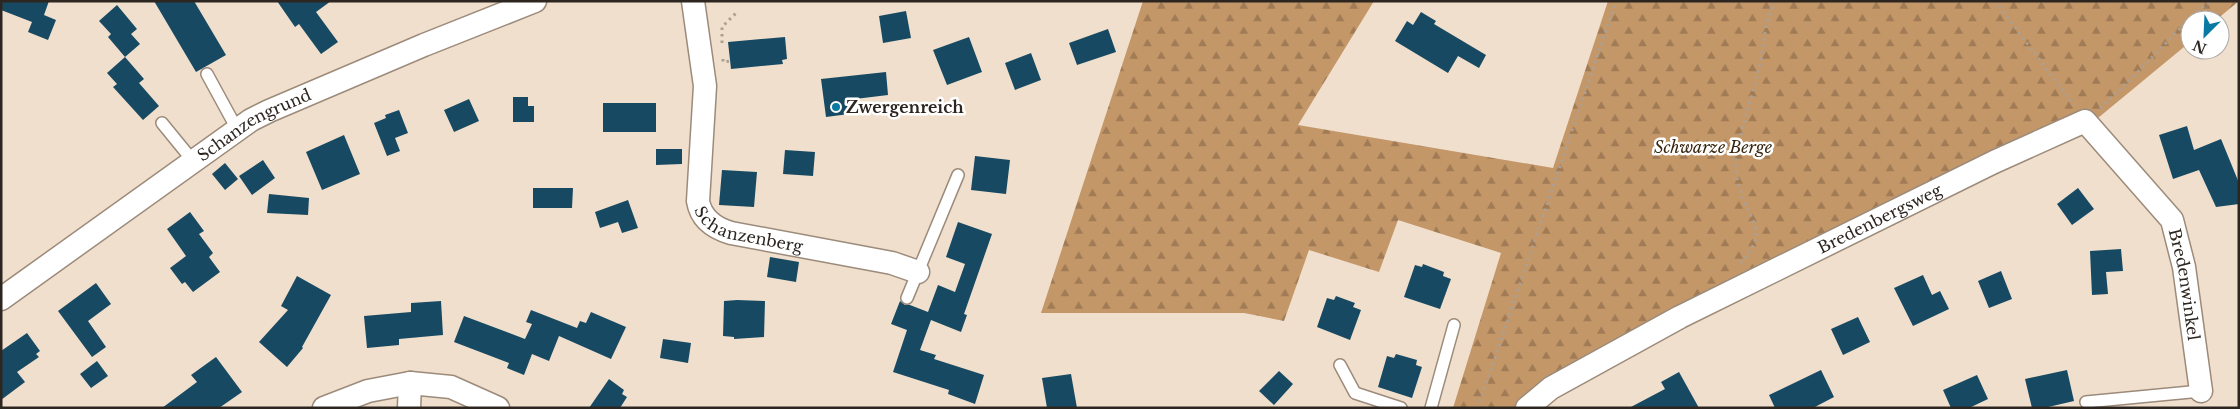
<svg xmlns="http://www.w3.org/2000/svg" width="2240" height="409" font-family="'Libre Baskerville',serif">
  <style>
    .forest { fill: url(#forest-firs) }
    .building { fill: #174a62 }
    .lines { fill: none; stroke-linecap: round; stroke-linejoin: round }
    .service-casing { stroke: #9c8b7a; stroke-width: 14 }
    .minor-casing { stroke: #9c8b7a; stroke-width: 25 }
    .path { stroke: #ad9f91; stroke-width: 3; stroke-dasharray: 2.5 4; stroke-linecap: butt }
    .service { stroke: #fff; stroke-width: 11 }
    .minor { stroke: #fff; stroke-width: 22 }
    .poi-dot { fill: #0b7aa3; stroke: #fff; stroke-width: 2 }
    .labels { text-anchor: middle; stroke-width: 5; stroke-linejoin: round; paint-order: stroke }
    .poi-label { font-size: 16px; font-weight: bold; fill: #2d2620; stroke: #fff; text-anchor: start }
    .street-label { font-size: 16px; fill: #2d2620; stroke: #fff }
    .park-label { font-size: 16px; font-style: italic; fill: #38250f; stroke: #fff }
  </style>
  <defs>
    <pattern id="forest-firs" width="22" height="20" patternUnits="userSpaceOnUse" patternTransform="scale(1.25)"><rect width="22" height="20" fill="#c49768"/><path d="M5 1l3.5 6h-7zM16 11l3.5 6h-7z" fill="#a07b55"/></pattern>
  </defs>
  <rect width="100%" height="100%" fill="#f1dfcd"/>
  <path class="forest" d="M1143,1H1374L1298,125L1553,168L1608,1H2239L2216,20H2190V42L2098,118L1551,388L1527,408H1453L1501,253L1398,220L1379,272L1309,250L1284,321L1244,313H1041Z"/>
  <path class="building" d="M1,1H49L44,15L56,20L48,40L28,32L32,22L1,10Z
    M154,1H194L226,55L196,72Z
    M277,1H331L316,12L338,42L321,54L299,24L295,27Z
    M117,5L137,29L131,34L140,44L125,57L108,37L111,34L99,21Z
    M906,11L911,38L883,43L879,16Z
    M1421,12L1436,21L1434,24L1486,55L1479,68L1458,56L1448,73L1395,41L1407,21L1413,25Z
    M1108,29L1116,52L1077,65L1069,43Z
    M785,37L787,59L782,60L783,64L731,69L728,42Z
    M969,37L982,72L947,85L933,50Z
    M1031,53L1041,80L1015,90L1005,63Z
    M125,57L144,79L139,83L159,106L143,120L113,87L117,84L107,73Z
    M886,72L888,95L847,100L849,114L826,117L821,79Z
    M513,97H528V106H534V122H513Z
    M469,99L479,121L454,132L444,110Z
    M603,103H656V132H603Z
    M399,110L408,133L395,138L400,151L387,156L374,123L386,118L385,115Z
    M2187,126L2194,150L2221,139L2239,183V204L2216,207L2199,170L2173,179L2159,135Z
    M344,135L360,174L322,190L306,152Z
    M656,149H682V164L656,165Z
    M785,150L815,152L813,176L783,174Z
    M975,156L1010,160L1006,194L971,190Z
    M263,160L275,178L252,195L239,176Z
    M225,163L238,179L225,190L212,174Z
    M722,170L757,172L754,207L719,205Z
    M533,188H573L572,208H533Z
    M2078,188L2094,209L2072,225L2057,204Z
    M269,194L309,198L308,215L267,213Z
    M628,200L638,228L622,233L618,222L600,228L595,212Z
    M190,212L204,231L199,234L213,253L209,257L220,272L193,292L185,282L182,284L170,268L186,256L167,229Z
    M958,222L992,234L964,314L967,315L961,332L931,320L920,350L936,355L934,359L984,375L975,404L948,394L949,390L893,372L907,330L891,324L900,301L905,305H910L928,312L938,285L955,292L965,264L946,257Z
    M2121,249L2123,271L2106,272L2108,294L2092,295L2090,251Z
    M770,257L799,262L796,282L767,277Z
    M1423,264L1444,272L1443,276L1451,279L1440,309L1404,297L1415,265L1422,267Z
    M2001,271L2012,299L1989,308L1978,281Z
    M1923,275L1932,295L1940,291L1949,309L1913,326L1894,288Z
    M297,276L331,295L302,347L303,348L287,367L259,342L288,310L281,306Z
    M96,283L111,304L88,321L106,347L92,357L58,311Z
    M1336,296L1355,303L1353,307L1361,310L1350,340L1317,327L1327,298L1334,300Z
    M737,300L765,301L764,337L734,339V337L723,336L724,301Z
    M441,301L443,335L399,339V345L367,348L364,316L411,312V303Z
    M531,310L577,328L580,321L586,323L591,312L626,327L611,359L559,336L549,361L532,354L524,375L507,368L509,363L454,342L464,316L525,339L532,324L526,322Z
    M1858,317L1870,342L1843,355L1831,329Z
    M27,333L40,351L36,354L39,357L17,372L25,382L1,400V351Z
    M663,339L691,343L688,363L660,358Z
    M1396,354L1417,360L1416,365L1422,367L1412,398L1378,387L1387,356L1394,358Z
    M216,357L242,392L219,408H162L197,382L191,375Z
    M97,361L108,376L91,388L80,374Z
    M1821,370L1834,397L1813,408H1775L1769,395Z
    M2067,370L2074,401L2044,408H2032L2025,379Z
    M1279,371L1293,384L1274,405L1259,391Z
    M1679,372L1699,408H1629L1665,389L1661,382Z
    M1071,374L1077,408H1047L1042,378Z
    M1977,375L1988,399L1969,408H1951L1943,390Z
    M609,379L624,390L622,394L627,397L620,408H589Z"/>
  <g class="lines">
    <defs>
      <path id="service" d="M207,74L237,129
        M162,123L193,161
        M907,298L958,175
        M1340,365L1355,393L1401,408
        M2086,402L2201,391
        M1431,408L1454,325"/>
      <g id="minor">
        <path id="s1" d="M693,1L705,86L698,201C701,219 714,228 731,233L892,263L918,272"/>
        <path id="s2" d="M1,299L251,120L269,111L424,45L535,1"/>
        <path d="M324,408L368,391L410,383L451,387L498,408"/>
        <path d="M409,408L410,383"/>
        <path id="s3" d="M1527,408L1551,388L1680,317L1994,162L2085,121L2172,220L2184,267L2201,391"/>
      </g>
    </defs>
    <use href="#service" class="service-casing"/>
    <use href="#minor" class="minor-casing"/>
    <path class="path" d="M1995,1L2074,105
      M722,43V27L736,13
      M723,59V62L730,61
      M2100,108L2129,81L2196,12L2211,1
      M1740,263C1763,238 1758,230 1745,203C1738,187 1735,170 1736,153L1760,65L1766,26L1774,1
      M1478,408L1616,1"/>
    <use href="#service" class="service"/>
    <use href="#minor" class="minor"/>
  </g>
  <circle class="poi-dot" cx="836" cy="107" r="5"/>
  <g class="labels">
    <g class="poi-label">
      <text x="846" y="113">Zwergenreich</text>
    </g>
    <g class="street-label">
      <text dy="6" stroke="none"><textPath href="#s2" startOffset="308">Schanzengrund</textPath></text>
      <text dy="6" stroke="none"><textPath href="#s3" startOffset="401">Bredenbergsweg</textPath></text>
      <text dy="6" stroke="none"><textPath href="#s1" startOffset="265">Schanzenberg</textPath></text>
      <text dy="6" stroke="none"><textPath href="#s3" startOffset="826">Bredenwinkel</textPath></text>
    </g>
    <g class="park-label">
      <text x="1713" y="153">Schwarze Berge</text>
    </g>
  </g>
  <rect width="2240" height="409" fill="none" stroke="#2d2620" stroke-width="5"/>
  <g transform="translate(2205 35) rotate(204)"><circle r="24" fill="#ffffff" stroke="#aba8a6"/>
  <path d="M0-4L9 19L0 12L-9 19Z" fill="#0b7aa3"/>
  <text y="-8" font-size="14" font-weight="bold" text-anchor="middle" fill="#2d2620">N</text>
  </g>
</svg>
